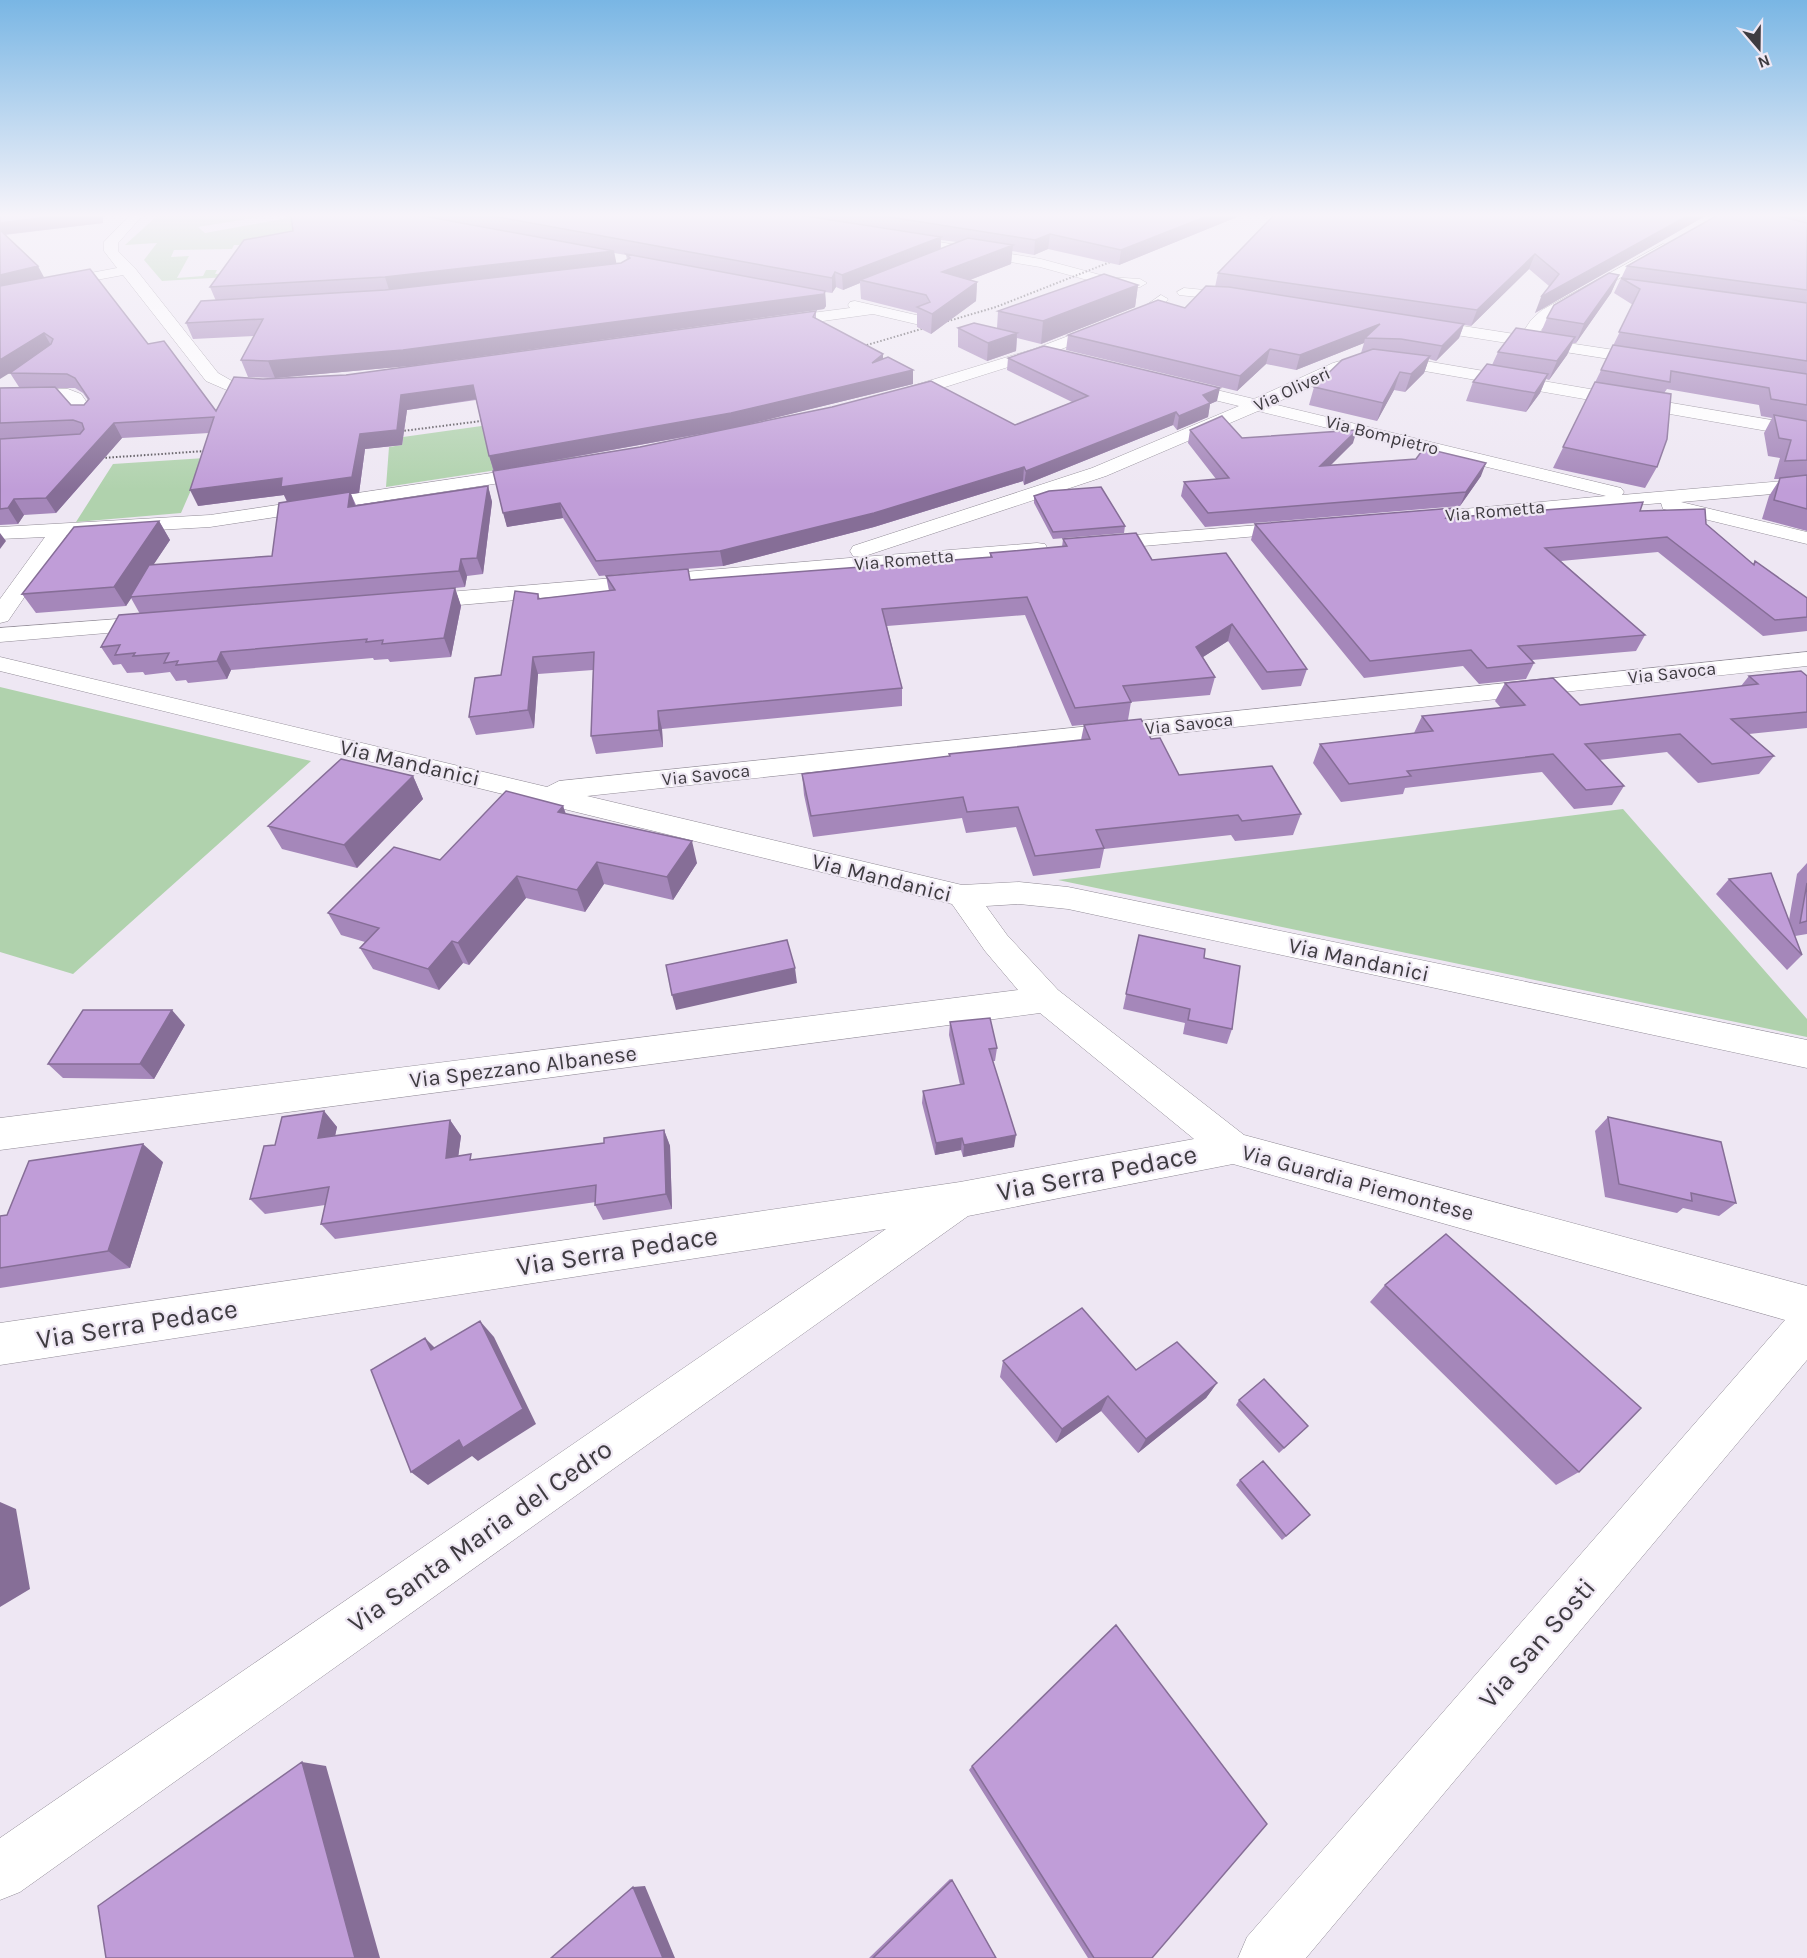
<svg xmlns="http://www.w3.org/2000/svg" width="1807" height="1958" font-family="Karla,sans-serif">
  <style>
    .green { fill: #b0d2ad; fill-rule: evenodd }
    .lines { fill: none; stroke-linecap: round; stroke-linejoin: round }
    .street-casing { stroke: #918b96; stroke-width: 1 }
    .street { fill: #fff; fill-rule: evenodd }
    .rail { stroke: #524e54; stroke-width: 2; stroke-dasharray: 1.5 2; stroke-linecap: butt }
    .wall { fill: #a587ba; fill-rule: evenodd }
    .shaded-wall { fill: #866e97 }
    .building { fill: #c09dd8; stroke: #866e97; stroke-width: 1.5 }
    .labels { text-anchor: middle; stroke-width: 4.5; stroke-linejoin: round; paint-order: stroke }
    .far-street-label { font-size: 18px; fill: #3e3b40; stroke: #eee7f3 }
    .street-label { font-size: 22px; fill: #3e3b40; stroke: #eee7f3 }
    .near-street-label { font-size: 27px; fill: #3e3b40; stroke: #eee7f3 }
  </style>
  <rect width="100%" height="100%" fill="#eee7f3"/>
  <path class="green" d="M158,215H271L198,227L205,233L288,218L284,215H349L294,273L162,281L144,260L157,243L125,245ZM234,245H247L234,273L215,274L217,270H206L203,276L177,278L189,256L171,257L174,250L232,249Z
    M545,417L576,458L386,487L389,447L402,445L403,437Z
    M205,458L181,513L76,522L113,464Z
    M0,687L311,761L73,974L0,952Z
    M1623,809L1807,1019V1037L1058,880Z"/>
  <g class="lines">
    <defs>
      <path id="street" d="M130,215H143L118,243V251L134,267L218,373L232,381L276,380L285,385L282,389L229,391L206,381L123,275L0,298V290L117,268L104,251V242Z
        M897,235L1041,259L1108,277L1140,279L1147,283L1140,287H1131L1135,291L1128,295L1102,284L1040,267L892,242L890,239Z
        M1663,244L1668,245V251L1552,316L1535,338L1654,356L1660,358L1662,361L1660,364L1654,366L1418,329L1410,324L1418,319L1521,335L1531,320L1542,310Z
        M1184,288L1245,294L1252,298L1245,302L1179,295L1177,292Z
        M1161,295L1168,299L1161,309L1152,314L1046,355L901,401L895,402L886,397L889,393L1034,349L1142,308Z
        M855,301L925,317L928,320L920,325L873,314L773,328L765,323L773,318L850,308L848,305L850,302Z
        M1366,354L1396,356L1807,426V438L1396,366L1367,364L1345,371L1273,404L1621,488L1624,492L1622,495L1807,479V491L1681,502L1807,532V544L1663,509L1661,503L1405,525L1398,523L1395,519L1398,515L1606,496L1258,411L1106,476L862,557L1037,543L1045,544L1048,549L1045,554L1037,555L413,609L405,607L402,602L405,597L413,595L861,557L853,556L850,551L853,546L1092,468L1239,406L1169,389L1166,385L1169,381L1175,380L1254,399L1333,363Z
        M68,389L81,394L95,414L92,418H80L65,399L0,400V390Z
        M539,466L546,468L549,472L546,476L210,527L67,535L8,621L0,623V599L45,537L0,539V527L210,515Z
        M1297,522L1304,524L1307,528L1304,532L1097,550L1089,549L1086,544L1089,539L1097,538Z
        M158,616L166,618L170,623L166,628L0,642V628Z
        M1807,652V666L587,796L962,885L1019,882L1068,887L1807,1040V1068L1068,909L1019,904L986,906L1007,935L1058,990L1244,1135L1807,1286V1360L1306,1958H1238L1247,1937L1785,1320L1233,1164L968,1216L20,1892L0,1900V1838L886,1229L0,1365V1323L960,1182L1194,1139L1040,1013L0,1150V1118L1018,990L985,951L952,904L0,671V657L547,787L559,781Z"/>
    </defs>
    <use href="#street" class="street-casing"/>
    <use href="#street" class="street"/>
    <path class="rail" d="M850,350L996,307L1123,257
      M387,433L497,419
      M88,459L220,450"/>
  </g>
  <path class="wall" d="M0,215L103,223L5,235L44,278L148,344L216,411L263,379L346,375L816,311V319L883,359L913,384L749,424L1015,425L1072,402L1007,370L1008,358L1217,401L1210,404L1208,417L1177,430L1173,425L1024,485L1023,481L874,527L723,566L599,576L563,518L507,527L476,400L407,410L402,445L365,449L359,493L351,494L356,505L488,486L492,502L483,574L467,576L465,587L455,588L461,606L451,657L390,662L388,659L374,660L373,658L231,670L227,679L188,683L186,680L176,681L170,672L145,675L143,672L127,673L121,664L113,665L101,647L140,614L131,598L126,606L36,613L22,594L159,521L170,540L153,565L272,556L287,502L284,495L198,506L209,433L122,438L56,513L24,515L18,524L0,525V439L39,437L0,439V388L19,387L10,373ZM57,388H75L83,393L88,400L84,405H71ZM717,431L640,447L518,467Z
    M291,215H1242L1119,265L1048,249L1034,255L1012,251L1011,264L970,280L977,282L976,301L931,334L917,327V313L861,299L860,283L843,290L836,287L832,293L825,292L826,306L824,309L409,366L275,378L248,377L241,360L254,336L193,339L186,323L216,301L210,287L293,231ZM941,240L957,242L941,249ZM614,253L626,255L627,260L621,263L616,264Z
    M1274,215H1707L1535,313L1549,286L1529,269L1471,326L1464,325L1459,338L1436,361L1429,359L1424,373L1405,392L1394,390L1377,421L1309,405L1314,387L1361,353L1364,343L1296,370L1266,364L1237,391L1066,350L1068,335L1185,308L1215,287L1218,273Z
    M1718,215H1807V531L1762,519L1769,496L1780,479H1774L1780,458L1768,456L1764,433L1772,418L1761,416L1759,405L1667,389L1664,393L1657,467L1645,488L1553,468L1633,305L1614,293L1627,266Z
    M1619,275L1611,293L1576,343H1573L1567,355L1549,380L1546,379L1540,393L1526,412L1466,401L1473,382L1492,365L1498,352L1541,332L1547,318Z
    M1138,285L1135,307L1041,344L1017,338L1016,351L987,361L958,347V328H997L998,311Z
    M1190,430L1242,438L1353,443L1330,465L1481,476L1460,506L1205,527L1181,496L1184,482L1216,479L1188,443Z
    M1034,496L1125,526L1124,533L1053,539L1034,503Z
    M1454,508L1450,518L1640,511L1706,524L1753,564L1755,561L1807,598V631L1763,636L1658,552L1561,561L1645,635L1636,651L1532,660L1534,663L1526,679L1479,684L1463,666L1364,678L1251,540L1255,524Z
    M1063,539L1152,560L1307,669L1301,686L1262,690L1228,641L1203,657L1215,677L1210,695L1131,702L1128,720L1072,726L1025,615L887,626L902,688V706L662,729L663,747L596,754L591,736L593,670L538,674L534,728L476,735L469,717L501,675L538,594L540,599L609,591L606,576L690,580L990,557V553L1062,547Z
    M1749,676H1807V728L1749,734L1774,756L1759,774L1698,783L1667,752L1599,760L1624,786L1612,805L1574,809L1542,772L1405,788L1403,794L1341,802L1313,763L1320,744L1414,733L1422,716L1501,708L1495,701L1505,683L1580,705L1741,686Z
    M1084,725L1151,739L1179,775L1301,814L1293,835L1235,841L1231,835L1104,849L1100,868L1033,876L1016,827L966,833L962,818L813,837L804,795L802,774L949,756V754L1081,740Z
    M413,776L423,799L357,868L282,849L268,826Z
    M563,806L566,814L697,863L673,900L604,884L585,912L526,898L469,965L463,963L439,990L373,969L360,948L365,942L341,935L328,913L440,860Z
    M1807,863V934L1795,936L1802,955L1787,970L1716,894L1729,879L1789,920L1797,874Z
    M1139,935L1232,1029L1227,1044L1183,1034L1185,1023L1123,1009Z
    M950,1022L997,1048L995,1061H993L1014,1147L963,1157L961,1150L935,1155L922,1103L923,1091L960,1085L949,1035Z
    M185,1025L154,1079L63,1078L48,1064Z
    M324,1111L337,1127L335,1136L450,1120L461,1136L458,1156L474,1160L604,1143L664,1130L670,1146L672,1209L603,1220L595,1205L596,1202L335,1239L321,1224L325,1205L265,1214L250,1199L275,1145Z
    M1608,1117L1736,1203L1719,1216L1683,1208L1677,1213L1605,1197L1595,1131Z
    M163,1162L130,1268L0,1288V1216L7,1215Z
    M1385,1285L1579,1472L1556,1485L1370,1302Z
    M1003,1361L1136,1370L1217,1383L1206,1398L1138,1453L1101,1411L1056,1443L1000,1377Z
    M1239,1400L1303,1431L1279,1453L1236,1405Z
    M1240,1480L1310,1515L1282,1540L1236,1485Z
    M972,1766L1152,1958H1088L969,1770Z
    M950,1879L952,1880L996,1958H869Z"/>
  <path class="shaded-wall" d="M63,215H103V223L0,235V223Z
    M1210,215H1242L1119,265L1121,250Z
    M1689,215H1707L1535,313L1541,297Z
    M1050,234L1048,249L1034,255L1035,240Z
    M941,237L940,252L860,280V283L843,290L842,275Z
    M1013,245L1011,264L941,291L942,272Z
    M614,251L617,266L390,293L385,277Z
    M1535,254L1529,269L1471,326L1477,310Z
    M38,266L45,279L0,289V275Z
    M835,272L836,287L832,293V278Z
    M1619,275L1611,293L1576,343L1584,324Z
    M977,282L976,301L931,334L932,314Z
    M1138,285L1135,307L1041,344L1043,321Z
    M825,291L826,306L824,309L409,366L275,378L268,361Z
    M1380,324L1365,338L1364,343L1296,370L1300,355Z
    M1464,324L1459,338L1436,361L1442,346Z
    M44,333L52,347L0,379V360Z
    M1017,333L1016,351L987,361L988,343Z
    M1575,337L1567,355L1549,380L1557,361Z
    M1270,349L1266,364L1237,391L1240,376Z
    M883,354V368L872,363Z
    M1430,356L1424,373L1405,392L1411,374Z
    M913,370V384L733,428L494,471L489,456Z
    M1400,372L1394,390L1377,421L1383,403Z
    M1548,374L1540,393L1526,412L1535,393Z
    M473,385L477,399L407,410L402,445L365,449L359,493L351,494L356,508L288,503L284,495L198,506L190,490L360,434L401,395Z
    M1220,388L1217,401L1210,404L1208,417L1177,430L1179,416L1203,395Z
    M1176,412L1173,425L1024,485L1026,471Z
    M114,423L122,438L56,513L46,498Z
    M1357,430L1353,443L1316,480L1320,466Z
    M1486,463L1481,476L1460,506L1466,492Z
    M1024,467L1023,481L874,527L723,566L720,551Z
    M488,486L492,502L483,574L477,558Z
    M14,499L24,515L18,524L8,508Z
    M560,503L563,518L507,527L503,513Z
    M159,521L170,540L126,606L114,587Z
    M0,533L6,541L0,549Z
    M461,559L467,576L465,587L459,571Z
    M455,588L461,606L451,657L444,638Z
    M1232,624L1228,641L1192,664L1196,647Z
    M221,652L231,670L227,679L217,661Z
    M533,657L538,674L534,728L528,710Z
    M658,711L662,729L663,747L659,730Z
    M413,776L423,799L357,868L344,845Z
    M563,806L570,828L558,812Z
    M692,841L697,863L673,900L667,877Z
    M597,862L604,884L585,912L577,890Z
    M517,876L526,898L469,965L458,943Z
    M452,941L463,963L439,990L428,969Z
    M795,968L797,983L676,1010L672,995Z
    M172,1010L185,1025L154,1079L140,1064Z
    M324,1111L337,1127L331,1154L318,1138Z
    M450,1120L461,1136L456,1174L446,1158Z
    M664,1130L670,1146L672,1209L666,1194Z
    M1016,1135L1014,1147L963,1157L964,1145Z
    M962,1138L961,1150L935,1155L936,1143Z
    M143,1144L163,1162L130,1268L108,1251Z
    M480,1321L494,1337L536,1424L478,1461L472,1456L428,1485L411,1472Z
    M425,1338L441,1354L431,1350Z
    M1217,1383L1206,1398L1138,1453L1146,1439Z
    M1108,1396L1101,1411L1056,1443L1062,1429Z
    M0,1502L16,1509L30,1589L0,1607Z
    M302,1762L326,1766L380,1958H355Z
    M645,1886L675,1958H663L633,1887Z"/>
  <path class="building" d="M0,215H63L0,223Z
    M291,215H418L614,251L385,277L210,287L244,240L293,231Z
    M487,215H799L941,237L842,275L835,272L832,278Z
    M877,215H1210L1121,250L1050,234L1035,240Z
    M1274,215H1689L1541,297L1559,274L1535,254L1477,310L1218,273Z
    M1718,215H1774L1807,223V290L1627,266Z
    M0,230L38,266L0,275Z
    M968,238L1013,245L942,272L977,282L932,314L917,307L930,302L926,295L860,280Z
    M626,254L825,291L824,294L403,350L268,361L241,360L263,319L186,323L201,301L385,290L621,263L630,258Z
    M90,269L148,344L164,341L216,411L234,377L263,379L346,375L816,311L813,317L883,354L872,363L888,357L913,370L731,413L489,456L473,385L401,395L397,430L360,434L352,477L281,487L282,478L190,490L214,417L114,423L46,498L14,499L8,508L0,509V439L80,434L84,429L82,423L73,420L0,423V388L55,387L71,405H84L89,399L75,378L67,374L10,373L51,344L53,339L44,333L0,360V286Z
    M1609,273L1619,275L1584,324L1547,318L1554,305Z
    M1104,274L1138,285L1043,321L998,311Z
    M1621,278L1807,303V361L1619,332L1640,289Z
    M1206,286L1229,287L1464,324L1442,346L1401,339L1365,338L1380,324L1300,355L1270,349L1240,376L1068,335L1158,300L1185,308Z
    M974,323L1017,333L988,343L958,328Z
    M1516,328L1575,337L1557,361L1498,352Z
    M1613,345L1807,374V405L1771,399L1769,388L1671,371L1670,382L1601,370Z
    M1044,346L1220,388L1203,395L1210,403L1179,416L1176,412L1026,471L1024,467L874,513L720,551L596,561L560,503L503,513L493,471L640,447L832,407L931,381L1015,425L1088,396L1008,358Z
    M1373,349L1430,356L1411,374L1400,372L1383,403L1314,387L1342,360Z
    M1487,364L1548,374L1535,393L1473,382Z
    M1595,382L1671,394L1667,439L1657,467L1563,447Z
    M1774,415L1807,421V460L1785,461L1791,440L1779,438Z
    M1222,416L1242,438L1357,430L1320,466L1416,459L1424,448L1486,463L1466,492L1208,513L1184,482L1229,478L1190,430Z
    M1807,475V509L1774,500L1780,478Z
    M488,486L477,558L461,559L459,571L130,597L149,565L272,556L279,503L350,492L348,507Z
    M1101,487L1125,526L1053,532L1034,496L1049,491Z
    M1643,502L1640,511L1705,509L1706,524L1754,565L1755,561L1807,598V617L1775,620L1667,537L1545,548L1645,635L1518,646L1534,663L1487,668L1471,650L1370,661L1255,524L1454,508L1446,518Z
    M159,521L114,587L22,594L74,527Z
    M1136,533L1152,560L1226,553L1307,669L1267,672L1232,624L1196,647L1215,677L1123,686L1131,702L1075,708L1027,597L882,609L902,688L658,711L659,730L591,736L594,652L533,657L528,710L469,717L475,678L501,675L515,591L538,594V599L615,590L606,576L688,569L690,580L992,557L990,553L1067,546L1063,539Z
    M455,588L444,638L382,644L383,640L366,642L367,639L221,652L217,661L176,665L178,661L164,663L169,653L133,656L135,653L115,655L120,645L101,647L119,615Z
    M1801,671L1807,676V712L1731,719L1774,756L1712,764L1680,734L1585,744L1624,786L1586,790L1553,754L1407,771L1411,776L1349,784L1320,744L1433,731L1422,716L1525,705L1505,683L1553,678L1580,705L1758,684L1749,676Z
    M1141,719L1151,739L1160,738L1179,775L1272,766L1301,814L1242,821L1238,815L1096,830L1104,848L1035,856L1018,807L967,812L963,797L811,816L802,774L950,756L949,754L1090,739L1084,725Z
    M341,759L413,776L344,845L268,826Z
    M506,791L563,806L558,812L692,841L667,877L597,862L577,890L517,876L458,943L452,941L428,969L360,948L379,928L328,913L394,847L440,860Z
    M1771,873L1802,955L1729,879Z
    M1807,883V921L1800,923Z
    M1139,935L1205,949L1204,958L1240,966L1232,1029L1188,1020L1190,1009L1126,994Z
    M787,940L795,968L672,995L666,965Z
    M83,1010H172L140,1064H48Z
    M990,1018L997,1048L989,1049L1016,1135L964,1145L962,1138L936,1143L923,1091L964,1084L950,1022Z
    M324,1111L318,1138L450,1120L446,1158L471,1154L470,1160L604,1143V1138L664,1130L666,1194L595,1205L596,1185L321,1224L329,1187L250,1199L264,1146L275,1145L282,1117Z
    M1608,1117L1721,1142L1736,1203L1691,1193L1692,1201L1619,1184Z
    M143,1144L108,1251L0,1268V1216L7,1215L29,1161Z
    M1446,1234L1641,1408L1579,1472L1385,1285Z
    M1082,1308L1136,1370L1177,1342L1217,1383L1146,1439L1108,1396L1062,1429L1003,1361Z
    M480,1321L523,1409L463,1448L459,1440L411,1472L371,1370L425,1338L431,1350Z
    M1264,1379L1308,1426L1284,1448L1239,1400Z
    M1263,1461L1310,1515L1286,1536L1240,1480Z
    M1116,1625L1267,1824L1152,1958H1094L972,1766Z
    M302,1762L355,1958H106L98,1906Z
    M952,1880L996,1958H873Z
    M633,1887L663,1958H551Z"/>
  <linearGradient id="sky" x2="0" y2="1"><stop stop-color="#79b6e4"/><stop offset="0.44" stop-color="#f7f4fa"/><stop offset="1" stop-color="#f7f4fa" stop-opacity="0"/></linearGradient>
  <rect width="1807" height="490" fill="url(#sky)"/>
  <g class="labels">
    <g class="far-street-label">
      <text transform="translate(1292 389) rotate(-25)" y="6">Via Oliveri</text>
      <text transform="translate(1382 435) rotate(14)" y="6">Via Bompietro</text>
      <text transform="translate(1495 511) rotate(-5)" y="6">Via Rometta</text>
      <text transform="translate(904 560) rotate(-5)" y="6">Via Rometta</text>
      <text transform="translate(1672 673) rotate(-6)" y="6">Via Savoca</text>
      <text transform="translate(1189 724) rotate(-6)" y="6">Via Savoca</text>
      <text transform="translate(706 775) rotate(-6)" y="6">Via Savoca</text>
    </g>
    <g class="street-label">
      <text transform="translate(410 762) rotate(13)" y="8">Via Mandanici</text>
      <text transform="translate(882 877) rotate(14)" y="8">Via Mandanici</text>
      <text transform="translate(1359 959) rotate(12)" y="8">Via Mandanici</text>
      <text transform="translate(523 1066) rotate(-7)" y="8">Via Spezzano Albanese</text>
      <text transform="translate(1358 1182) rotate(15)" y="8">Via Guardia Piemontese</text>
    </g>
    <g class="near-street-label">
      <text transform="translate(1097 1173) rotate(-11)" y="9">Via Serra Pedace</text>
      <text transform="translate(617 1251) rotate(-9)" y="9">Via Serra Pedace</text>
      <text transform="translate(137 1324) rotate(-9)" y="9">Via Serra Pedace</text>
      <text transform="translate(480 1536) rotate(-35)" y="9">Via Santa Maria del Cedro</text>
      <text transform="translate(1537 1643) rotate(-49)" y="9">Via San Sosti</text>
    </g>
  </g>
  <g transform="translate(1759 48) rotate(160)" stroke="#eee7f3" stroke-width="4.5" paint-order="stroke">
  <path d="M0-4.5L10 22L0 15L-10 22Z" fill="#3e3b40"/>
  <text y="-9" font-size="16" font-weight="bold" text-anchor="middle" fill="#3e3b40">N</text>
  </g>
</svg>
